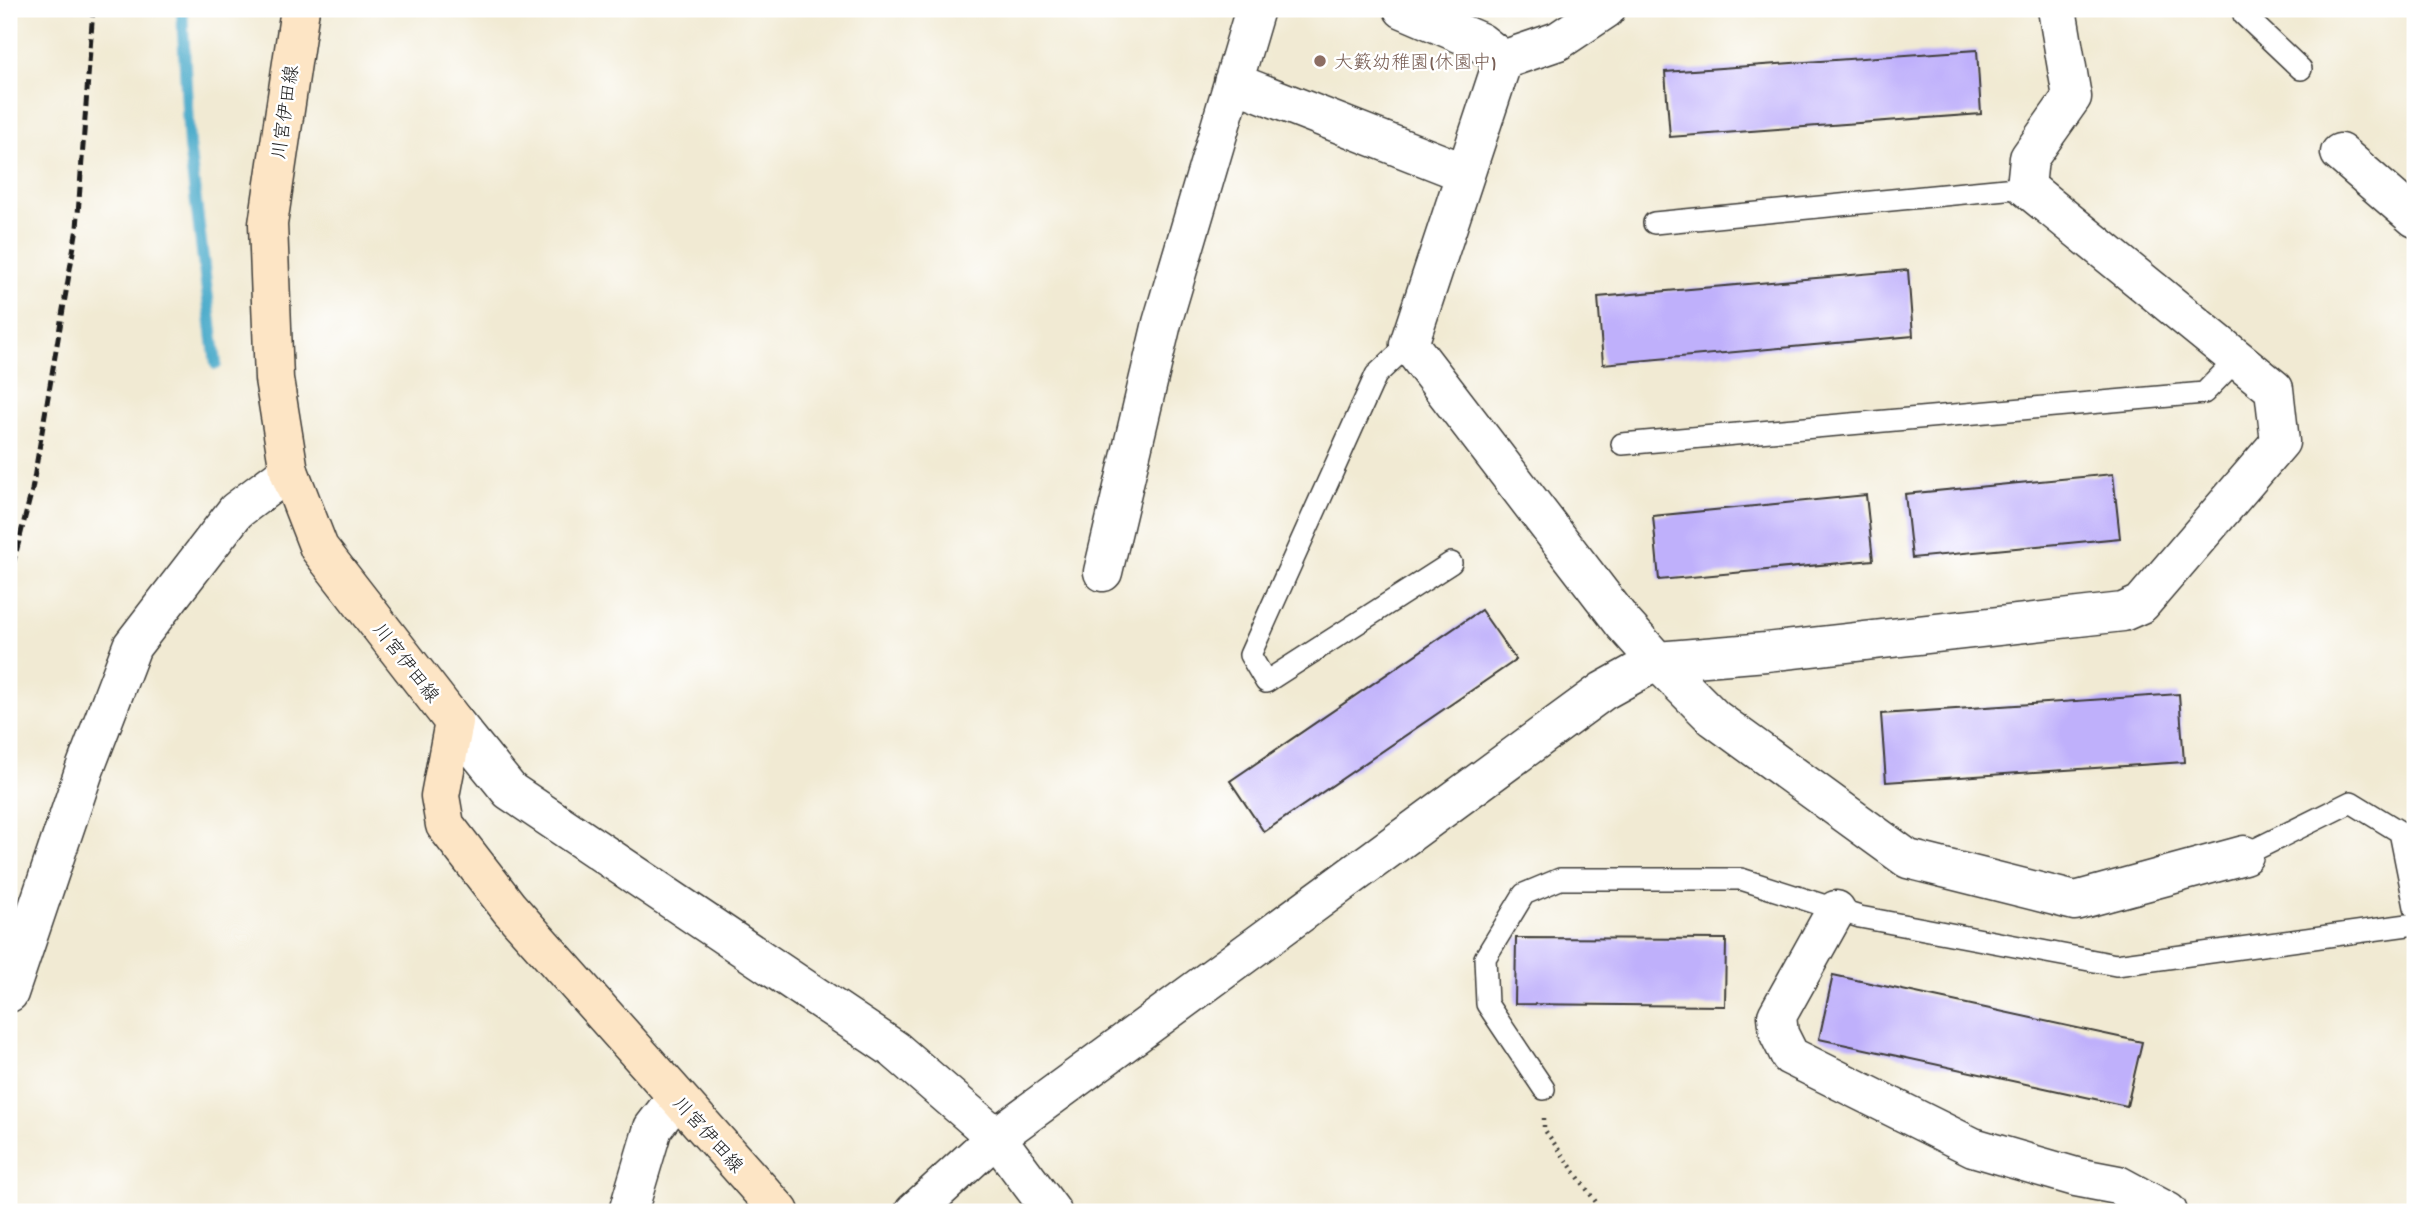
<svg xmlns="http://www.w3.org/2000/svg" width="2424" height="1221" font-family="'Gochi Hand','Klee One',sans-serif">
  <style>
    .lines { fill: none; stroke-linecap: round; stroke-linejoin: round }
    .stream { stroke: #4babca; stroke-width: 12 }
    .building { fill: #bfb0fb }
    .service-casing { stroke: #3c3b37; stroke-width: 24 }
    .minor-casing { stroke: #3c3b37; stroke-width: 41 }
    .secondary-casing { stroke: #3c3b37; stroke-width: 41 }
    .path { stroke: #3c3b37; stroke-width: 4.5; stroke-dasharray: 2 5; stroke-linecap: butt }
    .service { stroke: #fff; stroke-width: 21 }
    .minor { stroke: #fff; stroke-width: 38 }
    .secondary { stroke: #fde5c5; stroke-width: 38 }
    .rail { stroke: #1c1c1c; stroke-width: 5; stroke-dasharray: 10 5; stroke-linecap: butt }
    .education-dot { fill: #8d6e63; stroke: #fff; stroke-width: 2.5 }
    .labels { text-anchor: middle; stroke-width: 5; stroke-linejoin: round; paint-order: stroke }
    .education-label { font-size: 19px; fill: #785e54; stroke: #fff; text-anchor: start }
    .street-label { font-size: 19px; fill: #1c1c1c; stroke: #fff }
  </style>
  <rect width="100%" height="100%" fill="#fff"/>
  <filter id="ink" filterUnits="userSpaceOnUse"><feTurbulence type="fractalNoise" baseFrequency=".0143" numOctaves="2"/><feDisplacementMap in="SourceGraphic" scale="14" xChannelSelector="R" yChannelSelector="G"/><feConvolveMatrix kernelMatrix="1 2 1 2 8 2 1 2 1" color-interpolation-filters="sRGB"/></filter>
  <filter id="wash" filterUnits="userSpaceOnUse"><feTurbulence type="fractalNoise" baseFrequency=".00686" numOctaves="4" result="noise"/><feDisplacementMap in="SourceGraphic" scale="28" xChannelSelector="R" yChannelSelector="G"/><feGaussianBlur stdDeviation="1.57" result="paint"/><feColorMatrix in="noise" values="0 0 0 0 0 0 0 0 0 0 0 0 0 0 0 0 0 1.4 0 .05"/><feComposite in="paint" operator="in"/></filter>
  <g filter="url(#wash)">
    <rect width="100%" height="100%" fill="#f1ead3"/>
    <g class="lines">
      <path class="stream" d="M182,9L189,146L216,364"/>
    </g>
    <g id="blocks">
      <path class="building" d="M1977,50L1981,114L1670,137L1665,72Z
        M1908,270L1913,336L1603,364L1598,297Z
        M2113,474L2120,538L1912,558L1905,494Z
        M1866,495L1873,560L1659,580L1653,516Z
        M1481,610L1516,660L1264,832L1230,781Z
        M2179,694L2184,762L1886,782L1881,714Z
        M1516,938L1726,939L1725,1006L1515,1004Z
        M1833,975L2142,1042L2127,1106L1819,1039Z"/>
    </g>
  </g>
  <g filter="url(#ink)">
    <use href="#blocks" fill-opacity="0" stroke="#3c3b37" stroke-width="2"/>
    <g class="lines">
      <defs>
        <path id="service" d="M2244,9V15L2301,69
          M1654,223L2026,187
          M1409,344L1376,375L1250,655L1266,682L1451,563
          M1622,444L2204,393L2237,359
          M2244,855L2351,802L2400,832L2415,907
          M1544,1089L1487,1004L1485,958L1524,894L1560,879H1741L1860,917L2116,965L2415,924"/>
        <path id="minor" d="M1403,9L1480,42L1503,60
          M1503,60L1409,344L1623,623L1657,661L1714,718L1908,859L2075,901L2244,855
          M1503,60L1558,41L1606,9
          M1233,82L1465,173
          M2340,153L2415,218
          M1103,572L1162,323L1255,9
          M454,722L510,791L894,1049L996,1137L1052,1212
          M1836,910L1777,1016L1779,1034L1790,1056L1973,1147L2076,1177L2118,1185L2168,1212
          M9,993L84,771L132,646L236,511L289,471
          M628,1212L653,1128L676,1098
          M914,1212L996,1137L1603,691L1657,661L1766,652L2123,612L2141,604L2280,442L2274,389L2026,187L2029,158L2072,97L2057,9"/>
        <path id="secondary" d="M300,9L268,224L274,379L289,471L319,548L454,722L440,796L445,825L509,908L780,1212"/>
      </defs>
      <use href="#service" class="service-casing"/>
      <use href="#minor" class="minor-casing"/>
      <use href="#secondary" class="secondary-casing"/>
      <path class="path" d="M1544,1118V1129L1603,1212"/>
      <use href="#service" class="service"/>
      <use href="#minor" class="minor"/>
      <use href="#secondary" class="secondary"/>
      <path class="rail" d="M9,580L32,490L77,228L93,9"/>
    </g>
  </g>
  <circle class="education-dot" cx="1320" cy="61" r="7"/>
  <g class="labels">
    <g class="education-label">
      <text x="1334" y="68">大籔幼稚園(休園中)</text>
    </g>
    <g class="street-label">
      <text transform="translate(284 112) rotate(-82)" y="7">川宮伊田線</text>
      <text transform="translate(407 662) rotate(52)" y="7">川宮伊田線</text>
      <text transform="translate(709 1134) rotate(48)" y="7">川宮伊田線</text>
    </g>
  </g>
  <rect width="2424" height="1221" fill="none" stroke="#fff" stroke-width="35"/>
</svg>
